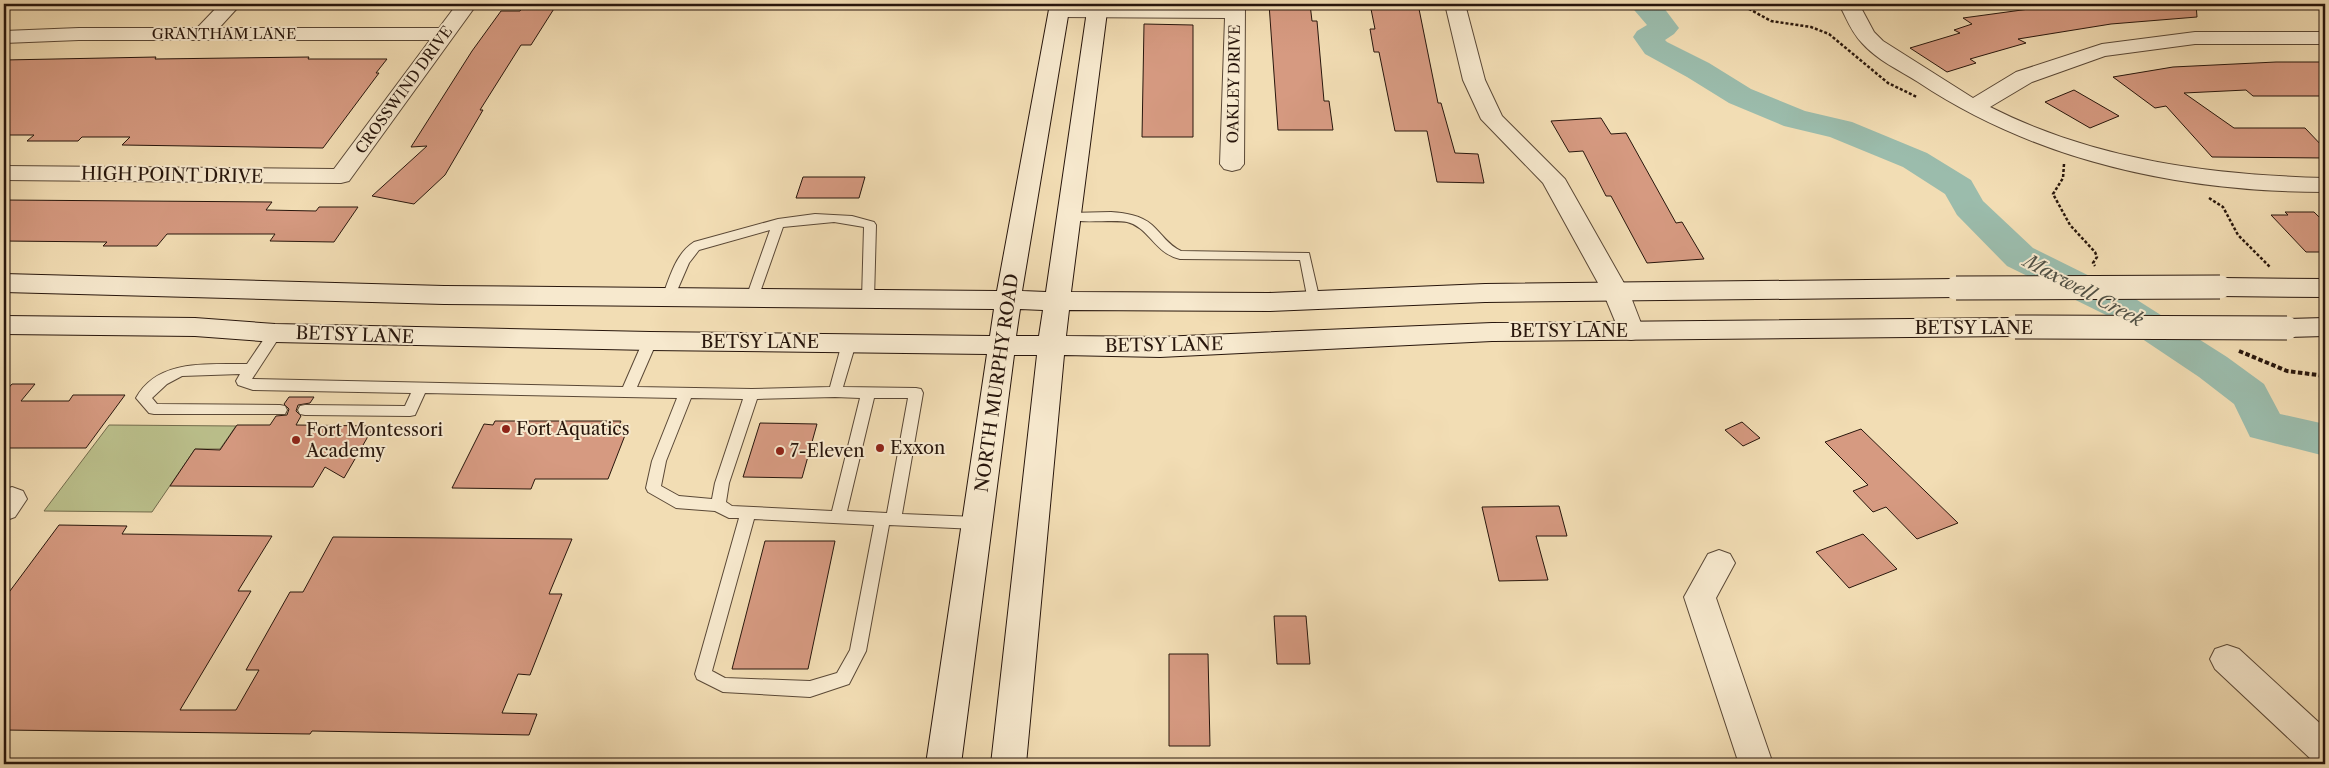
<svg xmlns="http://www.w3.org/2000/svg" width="2329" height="768" font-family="'Libre Caslon Text',serif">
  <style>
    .green { fill: #bbc08c; stroke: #726b4c }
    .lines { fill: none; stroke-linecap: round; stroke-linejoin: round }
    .river { fill: #9bbcac; fill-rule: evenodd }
    .building { fill: #d69a81; stroke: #28160c }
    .lane-casing { stroke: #5a4836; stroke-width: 2 }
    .street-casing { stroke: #5a4836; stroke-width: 2 }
    .secondary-casing { stroke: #28160c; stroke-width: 2 }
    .path-far1 { stroke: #28160c; stroke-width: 2.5; stroke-dasharray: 3 2; stroke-linecap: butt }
    .path { stroke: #28160c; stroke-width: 4; stroke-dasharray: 4.5 2.5; stroke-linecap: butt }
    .lane { fill: #f7e9ce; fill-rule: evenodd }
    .street { fill: #f7e9ce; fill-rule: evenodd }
    .secondary { fill: #f7e9ce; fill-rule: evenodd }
    .secondary-bridge-casing { stroke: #28160c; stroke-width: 25; stroke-linecap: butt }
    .secondary-bridge { stroke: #f7e9ce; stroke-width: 23 }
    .poi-dot { fill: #8f2418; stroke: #f7e9ce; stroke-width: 2 }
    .labels { text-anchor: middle; stroke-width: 4; stroke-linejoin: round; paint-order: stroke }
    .far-street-label { font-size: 15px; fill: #28160c; stroke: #f7e9ce }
    .street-label { font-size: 18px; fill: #28160c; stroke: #f7e9ce }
    .poi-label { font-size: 18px; fill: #28160c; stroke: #f7e9ce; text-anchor: start }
    .water-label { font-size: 19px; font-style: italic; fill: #505044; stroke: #f7e9ce }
  </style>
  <rect width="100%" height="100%" fill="#f2ddb4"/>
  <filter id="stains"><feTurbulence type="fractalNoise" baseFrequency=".004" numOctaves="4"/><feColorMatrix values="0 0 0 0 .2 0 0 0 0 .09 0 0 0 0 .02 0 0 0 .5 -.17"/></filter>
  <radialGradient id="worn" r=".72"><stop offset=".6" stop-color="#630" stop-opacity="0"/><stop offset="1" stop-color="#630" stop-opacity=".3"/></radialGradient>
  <path class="green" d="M109,425L236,426L220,449H195L152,512L44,511Z"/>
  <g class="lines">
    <path class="river" d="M1629,4H1661L1679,28L1674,34L1665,40L1667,42L1709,63L1751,89L1805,111L1852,122L1927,153L1971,180L1983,201L2033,248L2134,298L2227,357L2264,384L2280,414L2325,424V456L2250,437L2234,404L2199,377L2108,316L2007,266L1957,215L1945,194L1903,167L1830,137L1784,126L1729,103L1687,77L1645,54L1633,37L1637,31L1647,25Z"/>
  </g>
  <path class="building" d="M525,4H557L531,45H521L480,110H483L445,175L414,204L372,196L427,146L411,147L472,51L501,11H520Z
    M1269,4H1310L1312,21H1317L1324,101H1329L1333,130H1278Z
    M1370,4H1418L1438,103H1441L1455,153L1478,154L1484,183L1437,182L1427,131H1395L1379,52H1374L1370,29H1375Z
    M2066,4H2196L2197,17L2111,24L2018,39L2026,43L1970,59L1976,63L1947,72L1910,48L1960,33L1954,30L1972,24L1963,18Z
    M1144,24L1193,25V137H1142Z
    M156,57L155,59L309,57L308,59H387L376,73H379L323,148L122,145L130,137H82L78,141H27L34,135H4V60Z
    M2276,62H2319L2325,68V96H2253L2246,90L2184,93L2234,128H2305L2325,149V158L2212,157L2166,106L2155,108L2113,77L2173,67Z
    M2074,90L2119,116L2090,128L2045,102Z
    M1601,118L1611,134L1626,133L1676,223L1682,222L1704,259L1647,263L1611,196H1606L1583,151L1569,152L1551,121Z
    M803,177H865L859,198H796Z
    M4,200L272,202L266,210L316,211L319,207H358L334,242L270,241L275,234H167L157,246H103L107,242L4,241Z
    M2285,212H2314L2325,223V252H2306L2271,215H2288Z
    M12,384H35L21,401H69L73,395H125L86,448H4V393Z
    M289,397H314L310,403L298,405L296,411L301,416L296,425L374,426L344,478L325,467L313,487L170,486L195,449L220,450L237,425H270L276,416L287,415L289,409L284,404Z
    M495,421H621L619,425H629L608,479H535L531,489L452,488L484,424L493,425Z
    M1742,422L1760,438L1743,446L1725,430Z
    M760,423L817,424L802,478L743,477Z
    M1861,429L1958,523L1917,539L1886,507L1873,512L1853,491L1868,485L1825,442Z
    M1559,506L1567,536H1536L1548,580L1499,581L1482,507Z
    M59,525L127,526L122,534L272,536L238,591H251L180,710H236L259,670H246L290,592H303L333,537L572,539L549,594H562L530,675L518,674L502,713L537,714L529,735L312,731L310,734L4,730V599Z
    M1863,534L1897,569L1849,588L1816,552Z
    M765,541H835L808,669H732Z
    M1274,616H1306L1310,664H1277Z
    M1169,654H1208L1210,746H1169Z"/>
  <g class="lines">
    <defs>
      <path id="lane" d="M1111,212C1125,213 1141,215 1152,225C1162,234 1168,245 1181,251L1309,253L1320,301L1314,305L1308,301L1300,260L1180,259C1154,253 1149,227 1127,222C1114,219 1070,225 1063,217L1069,213Z
        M815,214L852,216L874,222L876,225L874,299L873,302H863L862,299L864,227L834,222L783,227L757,301H747L746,298L770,230L699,250L689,263L673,300H663L662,297C670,278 675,254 694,242L778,219Z
        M275,328L282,333L252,379L623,387L643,341L650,336L657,341L637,387L752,389L830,387L842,343L849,338L856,343L843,387L916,388L921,389L923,393L902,514L976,517L981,519L984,523L981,527L976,529L889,525L866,651L849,684L810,697L723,692L697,679L695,674L739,518H729L715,511L676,508L648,492L646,488L652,461L677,398L425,393L415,415L410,416L305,415L300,414L298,410L300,406L305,405L405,406L411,393L253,390L238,385L236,381L240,374L182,376L167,384L152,398L157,404L280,405L285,406L287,410L285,414H154L149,413L136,398C158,358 209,365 247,364L270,330ZM835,397L860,398L832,511L732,506L726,502L729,483L757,399ZM691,398L743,399L715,483L712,499L679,496L661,486L666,461ZM874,398H908L887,513L847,511ZM754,519L874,525L850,650L837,673L810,681L725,678L712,671Z"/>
      <path id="street" d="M220,4H241L219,28H439L457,4H477L349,181L341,183L4,180V166L334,169L430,40H79L4,43V31L79,28H197Z
        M1225,4H1245L1244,164L1240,169L1232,171L1224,169L1220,164L1225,18L1059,17L1052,15L1049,11L1052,7L1059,5L1225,6Z
        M1445,4H1465L1485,80L1502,116L1565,179L1629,292L1644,331L1640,338L1631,340L1622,338L1603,292L1543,183L1481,119L1463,80Z
        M1839,4H1859L1874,32L1883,41L1973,98L2016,72L2102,44L2195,32H2325V44H2195L2105,56L2032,82L1990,107C2095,160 2209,175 2325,178V192C2182,192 2038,162 1918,82C1899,70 1877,60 1862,43C1851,32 1846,17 1839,4Z
        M12,487L23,491L27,499L15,517L4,521V490Z
        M1719,550L1730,554L1735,563L1716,598L1773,764H1739L1684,597L1708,554Z
        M2227,645L2239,649L2325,728V764L2313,761L2215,669L2210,659L2215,649Z"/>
      <path id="secondary" d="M1050,4H1070L1022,291L1046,292L1088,4H1108L1071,292L1269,293L1485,284L1956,279L1965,282L1969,288L1965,294L1956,297L1485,302L1269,311L1069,310L1066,336L1160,337L1492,323L2015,318L2024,320L2028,327L2024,334L2015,336L1492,341L1160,357L1064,355L1026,764H991L1037,355H1014L961,764H926L987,354L650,350L275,342L195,336L4,334V316L195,318L275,324L650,332L990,336L994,309L444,304L4,292V274L444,286L997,291ZM1020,309L1043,310L1039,336H1016Z
        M2220,278L2325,279V297L2220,296L2211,293L2207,287L2211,281Z
        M2325,318V336L2287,337L2278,335L2274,328L2278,321L2287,319Z"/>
    </defs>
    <use href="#lane" class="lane-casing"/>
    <use href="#street" class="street-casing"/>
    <use href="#secondary" class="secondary-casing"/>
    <path class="path-far1" d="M1740,4L1771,21L1811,27L1829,34L1888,83L1917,97
      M2064,164L2063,178L2053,194L2070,225L2095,252L2097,257L2093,263L2095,266
      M2209,198L2223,207L2238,235L2270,267"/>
    <path class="path" d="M2239,351L2287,371L2325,376"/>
    <use href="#lane" class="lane"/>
    <use href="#street" class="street"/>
    <use href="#secondary" class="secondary"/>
    <defs>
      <path id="secondary-bridge" d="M1956,288L2220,287
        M2015,327L2287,328"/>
    </defs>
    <use href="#secondary-bridge" class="secondary-bridge-casing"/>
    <use href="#secondary-bridge" class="secondary-bridge"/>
  </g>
  <g class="poi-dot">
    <circle cx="506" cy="429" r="5"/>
    <circle cx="296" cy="440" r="5"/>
    <circle cx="880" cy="448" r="5"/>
    <circle cx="780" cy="451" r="5"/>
  </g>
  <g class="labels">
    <g class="far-street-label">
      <text x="224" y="39">GRANTHAM LANE</text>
      <text transform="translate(1234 84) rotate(-89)" y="5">OAKLEY DRIVE</text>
      <text transform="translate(404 90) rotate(-54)" y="5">CROSSWIND DRIVE</text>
    </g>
    <g class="street-label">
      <text transform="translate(172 175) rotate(1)" y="6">HIGH POINT DRIVE</text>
      <text x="1974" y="334">BETSY LANE</text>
      <text x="1569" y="337">BETSY LANE</text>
      <text transform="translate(355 335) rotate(2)" y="6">BETSY LANE</text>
      <text x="760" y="348">BETSY LANE</text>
      <text transform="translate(1164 345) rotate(-1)" y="6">BETSY LANE</text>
      <text transform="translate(997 383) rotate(-82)" y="6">NORTH MURPHY ROAD</text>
    </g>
    <g class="poi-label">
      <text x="516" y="435">Fort Aquatics</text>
      <text x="306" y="436">Fort Montessori<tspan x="306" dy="21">Academy</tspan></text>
      <text x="890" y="454">Exxon</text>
      <text x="790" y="457">7-Eleven</text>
    </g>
    <g class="water-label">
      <text transform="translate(2084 290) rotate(28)" y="7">Maxwell Creek</text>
    </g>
  </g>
  <rect width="2329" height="768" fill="none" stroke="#f2ddb4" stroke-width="20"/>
  <rect x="5" y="5" width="2319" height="758" fill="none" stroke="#28160c" stroke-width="2.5"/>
  <rect x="10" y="10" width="2309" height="748" fill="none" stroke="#28160c"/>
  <rect width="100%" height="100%" filter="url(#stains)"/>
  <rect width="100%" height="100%" fill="url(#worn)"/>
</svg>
